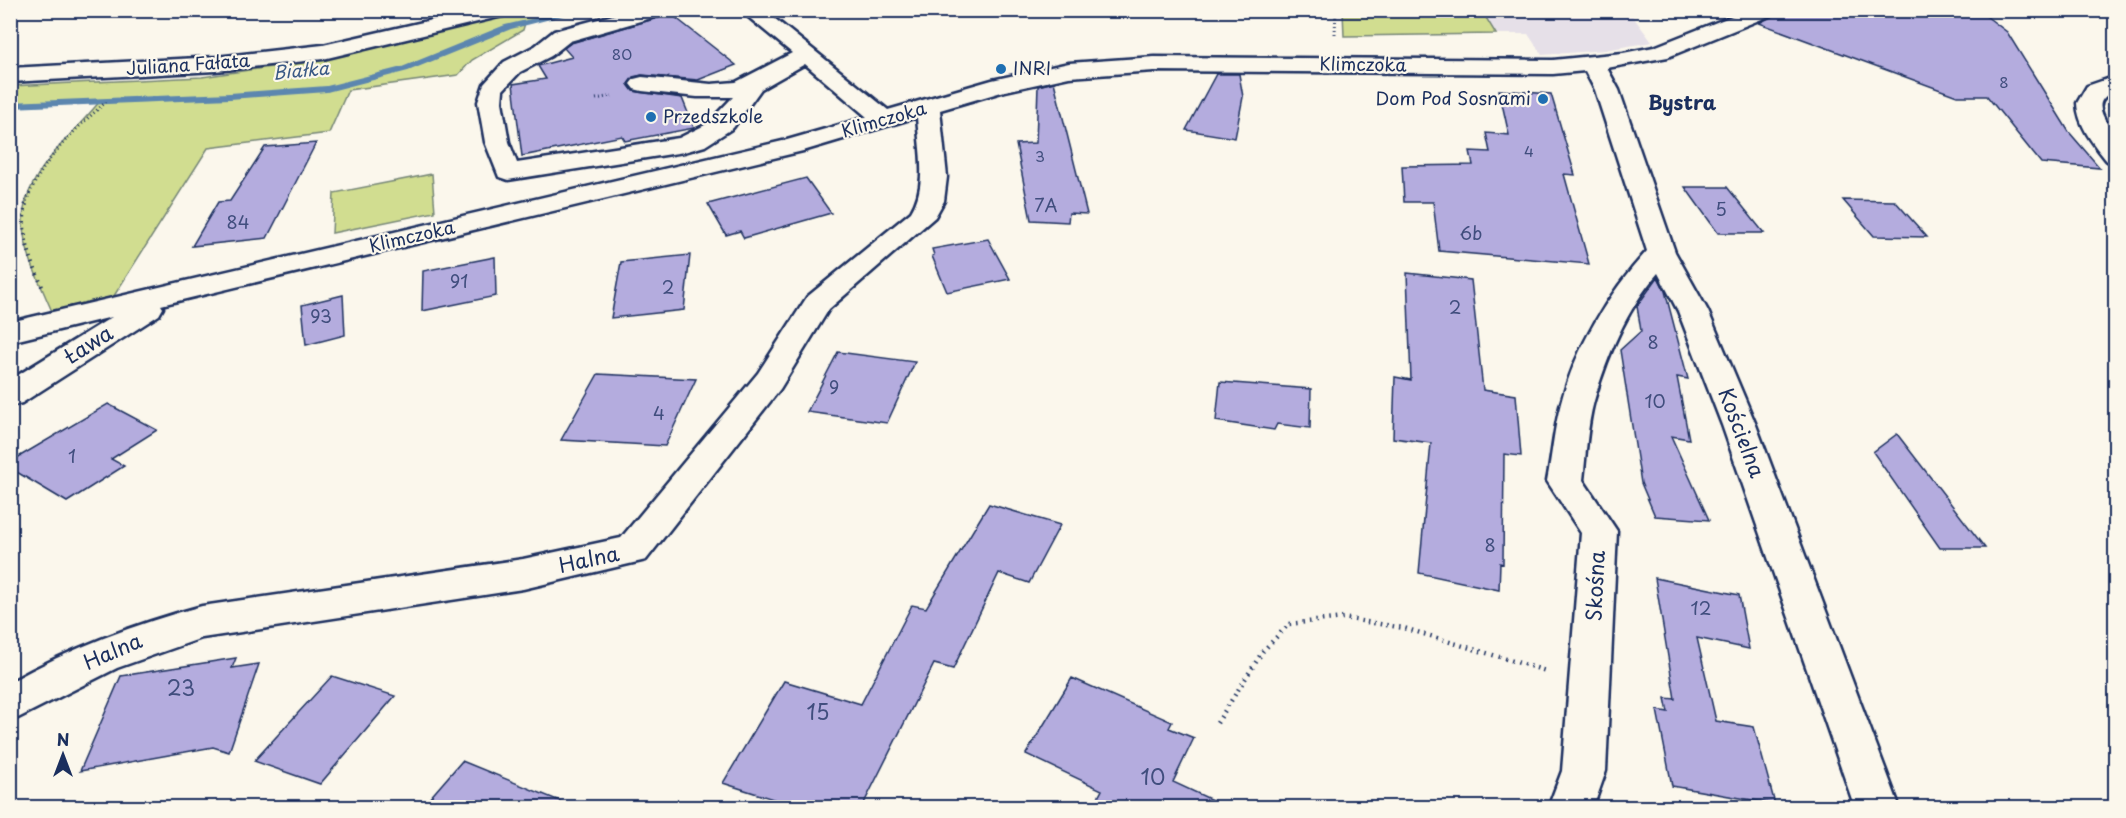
<svg xmlns="http://www.w3.org/2000/svg" width="2126" height="818" font-family="'Playpen Sans',sans-serif">
  <style>
    .built { fill: #e6e0e8 }
    .green { fill: #d1dd90; stroke: #768677; stroke-width: 1.5 }
    .lines { fill: none; stroke-linecap: round; stroke-linejoin: round }
    .stream { fill: #5b86af; fill-rule: evenodd }
    .building { fill: #b4acde; stroke: #1b2f5e; stroke-width: 1.5 }
    .minor-casing { stroke: #1b2f5e; stroke-width: 5 }
    .path-far2 { stroke: #1b2f5e; stroke-width: 3; stroke-dasharray: 1 3; stroke-linecap: butt }
    .path-far1 { stroke: #1b2f5e; stroke-width: 4; stroke-dasharray: 1.5 4.5; stroke-linecap: butt }
    .path { stroke: #1b2f5e; stroke-width: 4.5; stroke-dasharray: 1.5 5; stroke-linecap: butt }
    .minor { fill: #fbf7ec; fill-rule: evenodd }
    .poi-dot { fill: #1f6fb2; stroke: #fbf7ec; stroke-width: 2 }
    .labels { text-anchor: middle; stroke-width: 4.5; stroke-linejoin: round; paint-order: stroke }
    .far-number-label { font-size: 15px; fill: #414e7e }
    .far-street-label { font-size: 18px; fill: #1b2f5e; stroke: #fbf7ec }
    .far-poi-label { font-size: 18px; fill: #1b2f5e; stroke: #fbf7ec; text-anchor: start }
    .far-water-label { font-size: 18px; font-style: italic; fill: #3b5a86; stroke: #fbf7ec }
    .number-label { font-size: 18px; fill: #414e7e }
    .far-quarter-label { font-size: 20px; font-weight: bold; fill: #1b2f5e; stroke: #fbf7ec }
    .street-label { font-size: 21px; fill: #1b2f5e; stroke: #fbf7ec }
    .near-number-label { font-size: 21px; fill: #414e7e }
  </style>
  <rect width="100%" height="100%" fill="#fbf7ec"/>
  <filter id="ink" filterUnits="userSpaceOnUse"><feTurbulence type="fractalNoise" baseFrequency=".0167" numOctaves="2"/><feDisplacementMap in="SourceGraphic" scale="12" xChannelSelector="R" yChannelSelector="G"/><feConvolveMatrix kernelMatrix="1 2 1 2 8 2 1 2 1" color-interpolation-filters="sRGB"/></filter>
  <g filter="url(#ink)">
    <path class="built" d="M1628,10L1652,42L1605,50L1542,55L1528,34H1346V11Z"/>
    <path class="green" d="M499,11H578L525,23L523,30L472,60L458,75L348,90L329,133L208,148L105,310L56,321C45,293 23,253 23,224C21,175 73,135 100,101L11,105L10,86L202,77L311,61Z
      M1343,11H1482L1496,34L1344,36Z
      M432,174L435,212L332,233L334,193Z"/>
    <g class="lines">
      <path class="stream" d="M569,10H586L511,29L408,71L327,92L230,99L10,108V102L230,93L327,86L402,67L505,25Z"/>
    </g>
    <path class="building" d="M1982,13L2007,32L2069,132L2100,168L2041,163L1987,96H1957L1759,23L1777,14Z
      M671,14L736,65L698,80L642,75L633,77L628,84L633,91L682,98L694,128L625,141L622,136L522,156L513,84L546,79L538,66L572,57L564,48L571,43Z
      M1216,74H1239L1243,97L1235,138L1186,130Z
      M1054,82L1087,214L1069,213L1068,222L1031,220L1016,144L1036,143L1038,86Z
      M1499,90L1551,94L1575,175L1564,174L1589,264L1439,251L1433,202H1404L1402,166L1473,165L1470,151L1490,152L1486,133L1509,135Z
      M316,143L267,238L192,246L218,202L230,201L265,147Z
      M806,178L831,213L744,238L740,231L726,235L708,204Z
      M1685,187H1727L1764,233H1718Z
      M1843,200L1895,201L1927,237L1874,236Z
      M988,239L1010,279L947,292L932,256L934,255L932,249Z
      M690,255L684,310L611,318L621,262Z
      M495,257L496,296L422,311L423,271Z
      M1407,273L1471,280L1483,390L1516,395L1521,456L1504,454L1503,564L1500,563L1499,590L1419,573L1431,443L1393,438L1395,377L1411,380Z
      M1658,277L1665,291L1688,379L1677,377L1689,439L1671,436L1709,520L1655,516L1641,483L1620,350L1641,331L1637,306Z
      M343,295L345,335L306,345L302,305Z
      M838,352L915,362L887,423L807,412Z
      M598,374L696,379L665,446L561,440Z
      M1220,382L1311,389L1310,428L1277,424L1274,430L1216,421Z
      M108,404L157,430L111,459L124,466L67,502L10,468V462Z
      M1897,434L1985,548H1940L1873,452Z
      M989,504L1060,525L1029,583L999,573L953,669L934,664L862,807H798L723,783L784,681L861,704L912,605L926,608Z
      M1655,578L1739,595L1749,649L1697,638L1716,721L1754,727L1775,804L1672,786L1657,710L1668,712L1665,698L1675,699Z
      M236,658L232,668L259,664L229,752L213,747L80,771L121,676Z
      M332,676L395,696L320,784L254,761Z
      M1072,678L1172,722L1169,728L1194,738L1173,782L1227,807H1093L1102,790L1026,754Z
      M462,761L572,806L571,807H422Z"/>
    <g class="lines">
      <defs>
        <path id="minor" d="M475,10H514L511,14L323,59L216,71L10,82V68L216,57L323,45Z
          M632,10H668L665,14L570,41L551,56L520,72L503,90L502,102L509,142L517,163L679,138L707,124L733,97H697L642,91L634,89L630,84L634,79L642,77L711,84L736,82L792,53L740,10H764L888,110L992,80L1069,63L1154,57L1553,60L1623,53L1654,47L1747,10H1777L1774,14L1668,57L1607,68L1619,90L1675,252L1708,311L1756,425L1900,808H1855L1722,425L1678,311L1658,273C1627,308 1607,356 1594,401C1587,426 1586,454 1583,480L1617,531L1606,771L1593,808H1548L1562,771L1581,533L1547,481C1552,455 1554,428 1561,403C1576,347 1608,294 1647,251L1595,90L1585,71L1553,74L1154,71L1069,77L1005,91L940,110L947,177L944,201L935,217L829,309L780,389L646,560L523,589L202,638L117,668L10,722V682C71,648 135,624 202,606L523,559L621,538L758,373L807,297L911,212C928,185 919,148 917,117L803,151L161,305L163,308L159,315L22,403L10,406V380L112,317L10,342V322L787,140L867,117L805,64L761,89L733,128L705,146L684,152L508,180L499,177L485,142L478,102L484,84L504,62L535,46L554,31Z
          M2116,76V91C2085,102 2109,121 2115,139C2118,145 2116,156 2116,163L2107,161C2094,145 2078,126 2077,103L2087,86Z"/>
      </defs>
      <use href="#minor" class="minor-casing"/>
      <path class="path-far2" d="M1335,34L1336,10
        M596,99L612,96
        M25,205C40,162 72,132 106,102"/>
      <path class="path-far1" d="M26,204C19,235 32,261 43,289"/>
      <path class="path" d="M1217,723L1263,651L1289,624L1343,618L1404,628L1546,671"/>
      <use href="#minor" class="minor"/>
    </g>
  </g>
  <g class="poi-dot">
    <circle cx="1001" cy="69" r="6"/>
    <circle cx="1543" cy="99" r="6"/>
    <circle cx="651" cy="117" r="6"/>
  </g>
  <g class="labels">
    <g class="far-number-label">
      <text x="622" y="60">80</text>
      <text x="2004" y="88">8</text>
      <text x="1529" y="157">4</text>
      <text x="1040" y="162">3</text>
    </g>
    <g class="far-street-label">
      <text transform="translate(188 65) rotate(-4)" y="6">Juliana Fałata</text>
      <text transform="translate(1363 65) rotate(1)" y="6">Klimczoka</text>
      <text transform="translate(884 120) rotate(-16)" y="6">Klimczoka</text>
      <text transform="translate(412 237) rotate(-13)" y="6">Klimczoka</text>
    </g>
    <g class="far-poi-label">
      <text x="1013" y="75">INRI</text>
      <text x="1531" y="105" text-anchor="end">Dom Pod Sosnami</text>
      <text x="663" y="123">Przedszkole</text>
    </g>
    <g class="far-water-label">
      <text transform="translate(301 71) rotate(-5)" y="6">Białka</text>
    </g>
    <g class="number-label">
      <text x="1046" y="212">7A</text>
      <text x="1721" y="216">5</text>
      <text x="238" y="229">84</text>
      <text x="1471" y="240">6b</text>
      <text x="459" y="288">91</text>
      <text x="668" y="294">2</text>
      <text x="1455" y="314">2</text>
      <text x="321" y="323">93</text>
      <text x="1653" y="349">8</text>
      <text x="834" y="394">9</text>
      <text x="1655" y="408">10</text>
      <text x="659" y="420">4</text>
      <text x="72" y="463">1</text>
      <text x="1490" y="552">8</text>
      <text x="1701" y="615">12</text>
    </g>
    <g class="far-quarter-label">
      <text x="1682" y="110">Bystra</text>
    </g>
    <g class="street-label">
      <text transform="translate(89 345) rotate(-32)" y="7">Ława</text>
      <text transform="translate(1741 433) rotate(69)" y="7">Kościelna</text>
      <text transform="translate(589 560) rotate(-12)" y="7">Halna</text>
      <text transform="translate(1596 586) rotate(-87)" y="7">Skośna</text>
      <text transform="translate(113 652) rotate(-23)" y="7">Halna</text>
    </g>
    <g class="near-number-label">
      <text x="181" y="696">23</text>
      <text x="818" y="720">15</text>
      <text x="1153" y="785">10</text>
    </g>
  </g>
  <rect width="2126" height="818" fill="none" stroke="#fbf7ec" stroke-width="36"/>
  <rect x="18" y="18" width="2090" height="782" fill="none" stroke="#1b2f5e" stroke-width="2" filter="url(#ink)"/>
  <g transform="translate(63 755)" stroke="#fbf7ec" stroke-width="4.5" paint-order="stroke">
  <path d="M0-4.5L10 22L0 15L-10 22Z" fill="#1b2f5e"/>
  <text y="-9" font-size="16" font-weight="bold" text-anchor="middle" fill="#1b2f5e">N</text>
  </g>
</svg>
